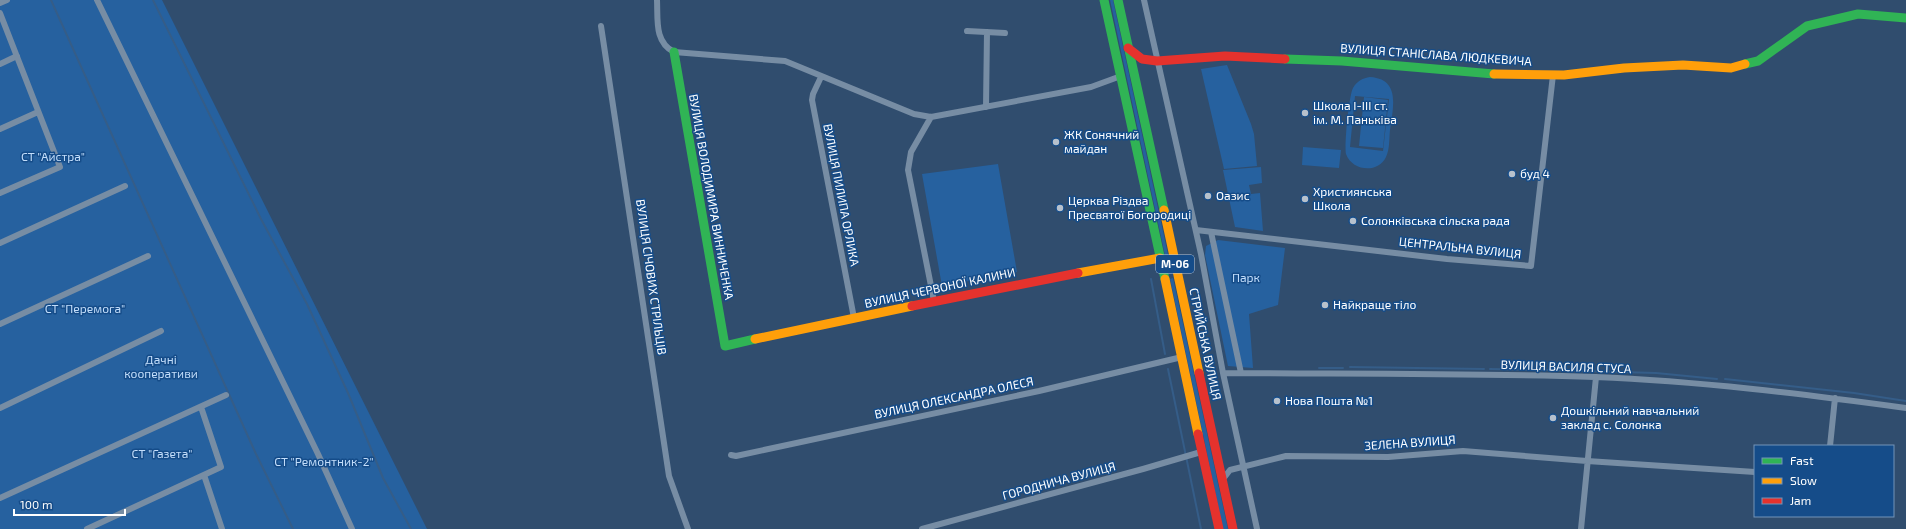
<svg xmlns="http://www.w3.org/2000/svg" width="1906" height="529" font-family="'Exo 2',sans-serif">
  <style>
    .green { fill: #26619f; fill-rule: evenodd }
    .lines { fill: none; stroke-linecap: round; stroke-linejoin: round }
    .stream { stroke: #355d88; stroke-width: 2 }
    .street { stroke: #778da4; stroke-width: 6 }
    .fast { stroke: #30b455; stroke-width: 9 }
    .slow { stroke: #ff9f0a; stroke-width: 9 }
    .jam { stroke: #e5322d; stroke-width: 9 }
    .poi-dot { fill: #b7c1cc; stroke: #154c89; stroke-width: 1.5 }
    .labels { text-anchor: middle; stroke-width: 3; stroke-linejoin: round; paint-order: stroke }
    .shield { fill: #154c89; stroke: #b9c9dc; stroke-width: 1 }
    .shield-label { font-size: 11px; font-weight: bold; fill: #fff }
    .street-label { font-size: 12px; fill: #fff; stroke: #154c89 }
    .poi-label { font-size: 12px; fill: #fff; stroke: #154c89; text-anchor: start }
    .park-label { font-size: 12px; fill: #c3defb; stroke: #154c89 }
  </style>
  <rect width="100%" height="100%" fill="#304d6e"/>
  <path class="green" d="M0,0H162L427,529H0Z
    M1110,0H1113L1172,273L1169,274Z
    M1227,65L1251,124L1254,134L1257,166L1224,169L1201,69Z
    M1370,77C1401,79 1393,108 1390,130C1389,138 1390,149 1386,157C1378,174 1352,171 1346,154C1344,146 1349,95 1353,88C1357,81 1363,78 1370,77ZM1355,96L1389,99L1383,151L1350,147Z
    M1364,97L1388,100L1383,148L1359,146Z
    M1303,147L1341,150L1339,168L1302,165Z
    M998,164L1017,272L942,286L922,174Z
    M1261,167L1262,183L1249,185L1251,194L1260,193L1263,231L1235,227L1223,170Z
    M1218,240L1285,248L1278,305L1249,314L1253,368L1228,366L1205,255L1206,246Z
    M1173,278L1228,529H1223L1170,279Z"/>
  <g class="lines">
    <path class="stream" d="M51,0L256,454L293,529
      M153,0L261,219L307,304L348,393L383,478L411,529
      M1151,279L1165,354
      M1350,367L1484,369
      M1319,368H1343
      M1168,369L1201,529
      M1490,369L1543,370
      M1547,370L1656,373L1717,379
      M1725,379L1854,393L1906,401"/>
    <path class="street" d="M97,0L318,454L352,529
      M657,0C658,19 654,42 674,52L785,61L914,114L931,117L1091,87L1121,76
      M1144,0L1201,254L1223,373L1257,529
      M0,3L7,0
      M0,13L60,167L0,193
      M601,26L669,476L688,529
      M967,31L1005,33
      M0,64L17,56
      M821,77L813,94L812,100L854,318
      M986,107L987,32
      M931,117L911,152L908,170L934,301
      M0,129L38,112
      M1196,230L1447,259L1531,266L1553,75
      M1211,232L1241,373
      M0,243L125,186
      M0,324L148,256
      M1223,373C1347,374 1471,373 1595,377C1698,381 1803,394 1906,408
      M0,408L161,331
      M1830,446L1835,398
      M731,455L736,456L1039,391L1182,357
      M204,475L222,529
      M1223,479L1230,470L1286,456L1388,457L1463,451L1587,461L1755,472
      M0,498L226,395
      M87,529L221,467L201,407
      M922,529L1143,469L1201,452
      M1581,529L1596,377"/>
    <path class="fast" d="M1104,0L1165,279
      M1118,0L1164,210
      M674,52L725,346L755,339
      M1285,59L1342,61L1494,74
      M1745,64L1758,61L1807,26L1858,14L1906,18"/>
    <path class="slow" d="M1494,74L1564,75L1624,68L1683,65L1731,68L1745,64
      M1164,210L1199,373
      M1078,273L1160,258
      M1165,279L1198,434
      M755,339L912,306"/>
    <path class="jam" d="M1128,48L1142,59L1157,61L1225,56L1285,59
      M912,306L1078,273
      M1199,373L1233,529
      M1198,434L1219,529"/>
  </g>
  <g class="poi-dot">
    <circle cx="1305" cy="113" r="4"/>
    <circle cx="1056" cy="142" r="4"/>
    <circle cx="1512" cy="174" r="4"/>
    <circle cx="1208" cy="196" r="4"/>
    <circle cx="1305" cy="199" r="4"/>
    <circle cx="1060" cy="208" r="4"/>
    <circle cx="1353" cy="221" r="4"/>
    <circle cx="1325" cy="305" r="4"/>
    <circle cx="1277" cy="401" r="4"/>
    <circle cx="1553" cy="418" r="4"/>
  </g>
  <g class="labels">
    <rect class="shield" x="1156" y="255" width="38" height="18" rx="3"/>
    <g class="shield-label">
      <text x="1175" y="268">М-06</text>
    </g>
    <g class="street-label">
      <text transform="translate(1436 55) rotate(4)" y="4">ВУЛИЦЯ СТАНІСЛАВА ЛЮДКЕВИЧА</text>
      <text transform="translate(841 195) rotate(79)" y="4">ВУЛИЦЯ ПИЛИПА ОРЛИКА</text>
      <text transform="translate(711 197) rotate(80)" y="4">ВУЛИЦЯ ВОЛОДИМИРА ВИННИЧЕНКА</text>
      <text transform="translate(1460 248) rotate(6)" y="4">ЦЕНТРАЛЬНА ВУЛИЦЯ</text>
      <text transform="translate(651 277) rotate(82)" y="4">ВУЛИЦЯ СІЧОВИХ СТРІЛЬЦІВ</text>
      <text transform="translate(940 288) rotate(-12)" y="4">ВУЛИЦЯ ЧЕРВОНОЇ КАЛИНИ</text>
      <text transform="translate(1205 344) rotate(78)" y="4">СТРИЙСЬКА ВУЛИЦЯ</text>
      <text transform="translate(1566 367) rotate(2)" y="4">ВУЛИЦЯ ВАСИЛЯ СТУСА</text>
      <text transform="translate(954 398) rotate(-12)" y="4">ВУЛИЦЯ ОЛЕКСАНДРА ОЛЕСЯ</text>
      <text transform="translate(1410 443) rotate(-4)" y="4">ЗЕЛЕНА ВУЛИЦЯ</text>
      <text transform="translate(1059 481) rotate(-15)" y="4">ГОРОДНИЧА ВУЛИЦЯ</text>
    </g>
    <g class="poi-label">
      <text x="1313" y="110">Школа І-ІІІ ст.<tspan x="1313" dy="14">ім. М. Паньківа</tspan></text>
      <text x="1064" y="139">ЖК Сонячний<tspan x="1064" dy="14">майдан</tspan></text>
      <text x="1520" y="178">буд 4</text>
      <text x="1313" y="196">Християнська<tspan x="1313" dy="14">Школа</tspan></text>
      <text x="1216" y="200">Оазис</text>
      <text x="1068" y="205">Церква Різдва<tspan x="1068" dy="14">Пресвятої Богородиці</tspan></text>
      <text x="1361" y="225">Солонківська сільска рада</text>
      <text x="1333" y="309">Найкраще тіло</text>
      <text x="1285" y="405">Нова Пошта №1</text>
      <text x="1561" y="415">Дошкільний навчальний<tspan x="1561" dy="14">заклад с. Солонка</tspan></text>
    </g>
    <g class="park-label">
      <text x="53" y="161">СТ "Айстра"</text>
      <text x="1246" y="282">Парк</text>
      <text x="85" y="313">СТ "Перемога"</text>
      <text x="161" y="364">Дачні<tspan x="161" dy="14">кооперативи</tspan></text>
      <text x="162" y="458">СТ "Газета"</text>
      <text x="324" y="466">СТ "Ремонтник-2"</text>
    </g>
  </g>
  <rect x="1754" y="445" width="140" height="72" fill="#154c89" stroke="#7394b8"/>
  <rect x="1762" y="458" width="20" height="6" fill="#30b455" stroke="#7394b8"/>
  <text x="1790" y="465" font-size="12" fill="#ffffff">Fast</text>
  <rect x="1762" y="478" width="20" height="6" fill="#ff9f0a" stroke="#7394b8"/>
  <text x="1790" y="485" font-size="12" fill="#ffffff">Slow</text>
  <rect x="1762" y="498" width="20" height="6" fill="#e5322d" stroke="#7394b8"/>
  <text x="1790" y="505" font-size="12" fill="#ffffff">Jam</text>
  <path d="M14 509v6h111v-6" fill="none" stroke="#ffffff" stroke-width="2"/>
  <text x="20" y="509" font-size="12" fill="#ffffff" stroke="#154c89" stroke-width="3" paint-order="stroke">100 m</text>
</svg>
